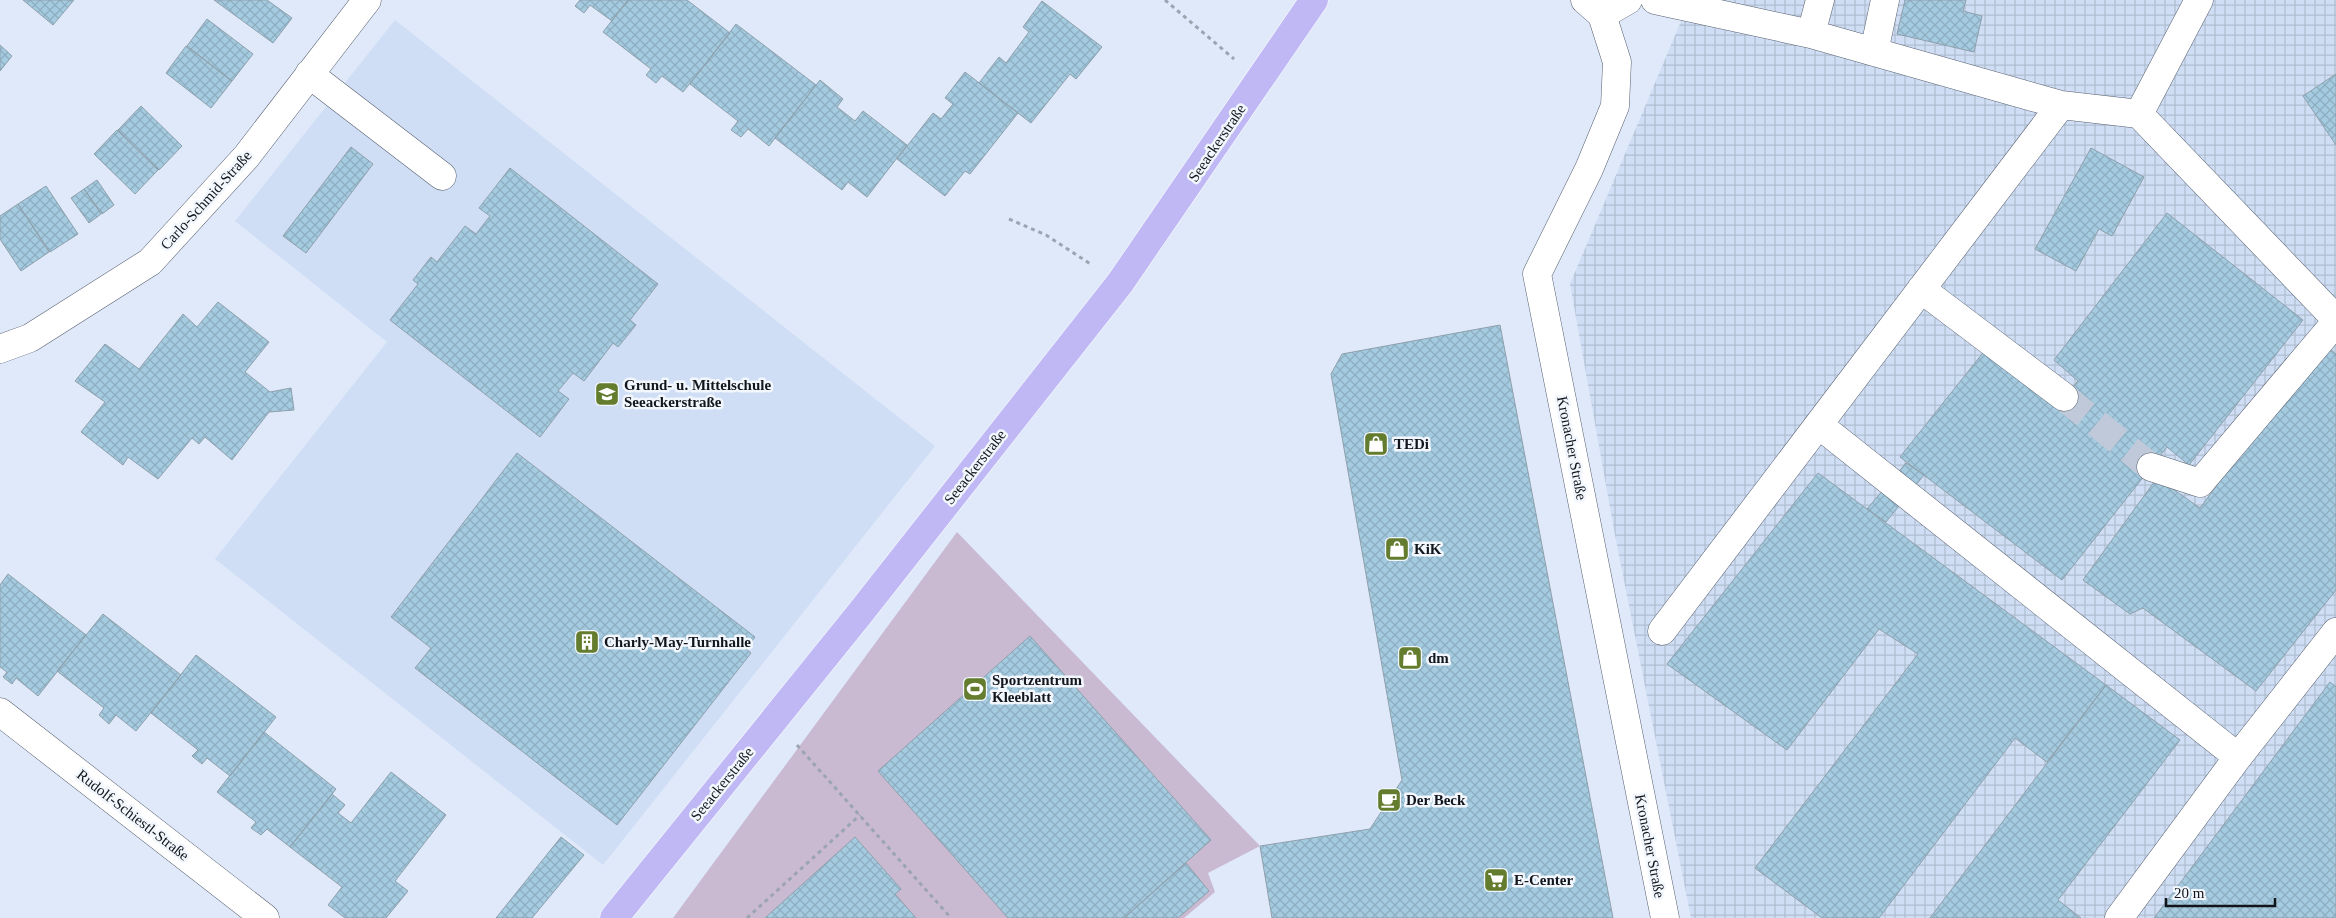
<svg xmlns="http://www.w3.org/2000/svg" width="2336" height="918" font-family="'Times New Roman',serif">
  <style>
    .built { fill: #cfdef5 }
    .industrial { fill: url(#industrial-grid) }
    .green { fill: #c9bad1 }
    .building { fill: url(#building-cross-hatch); stroke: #8ea0ab }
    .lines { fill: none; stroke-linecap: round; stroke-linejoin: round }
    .minor-tunnel { stroke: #c0c9d9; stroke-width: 28; stroke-dasharray: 28 14; stroke-linecap: butt }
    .minor-casing { stroke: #575f6e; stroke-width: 29 }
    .major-casing { stroke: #fff; stroke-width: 29 }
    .path { stroke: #9ca4b1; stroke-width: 3; stroke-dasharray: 4 4; stroke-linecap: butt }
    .minor { stroke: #fff; stroke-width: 28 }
    .major { stroke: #bfb8f4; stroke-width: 28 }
    .labels { text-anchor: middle; stroke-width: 5; stroke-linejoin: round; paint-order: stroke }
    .street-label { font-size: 15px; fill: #12151b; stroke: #f2f6fd }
    .poi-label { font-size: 15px; font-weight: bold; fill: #12151b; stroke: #f2f6fd; text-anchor: start }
  </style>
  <defs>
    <pattern id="industrial-grid" width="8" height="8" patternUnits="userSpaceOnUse" patternTransform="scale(1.25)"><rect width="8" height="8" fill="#cfdef5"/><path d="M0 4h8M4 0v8" fill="none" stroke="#b1bed1"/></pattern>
    <pattern id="building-cross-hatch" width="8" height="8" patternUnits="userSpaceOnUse" patternTransform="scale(1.25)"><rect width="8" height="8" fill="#a5cbe1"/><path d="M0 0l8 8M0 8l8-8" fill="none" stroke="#8dadc0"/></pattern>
  </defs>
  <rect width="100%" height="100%" fill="#dfe9fa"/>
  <path class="built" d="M395,20L935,446L603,865L215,559L387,342L235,221Z"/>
  <path class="industrial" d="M1690,0H2336V918H1691L1614,530L1570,284Z"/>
  <path class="green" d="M957,532L1260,846L1208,873L1215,892L1184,918H673Z"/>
  <path class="building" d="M23,0H74L53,25Z
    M214,0H267L292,18L273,43Z
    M580,0H628L612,21L590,5L584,13L575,6Z
    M628,0H687L730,33L683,92L662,76L656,83L646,75L651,69L603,32Z
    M1905,0H1966L1963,11L1982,16L1974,52L1897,34Z
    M1042,1L1102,47L1076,79L1070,74L1031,123L979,83L999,57L1006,63L1029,32L1023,27Z
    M207,19L253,54L232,81L187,46Z
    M736,24L816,85L769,146L748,129L741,137L731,130L738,121L690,84Z
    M0,45L12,56L0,71Z
    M186,46L232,81L211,108L166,73Z
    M965,72L1018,113L970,174L965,171L945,196L897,159L933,113L941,119L953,104L945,98Z
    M2336,74V145L2303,96Z
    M820,80L843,99L837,107L855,121L863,111L907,145L867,197L848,182L842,190L775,138Z
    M141,106L182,146L159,170L118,130Z
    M117,130L158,170L135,194L94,154Z
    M351,147L373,164L306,253L283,236Z
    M2091,148L2144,177L2112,236L2099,229L2076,271L2035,249Z
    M510,168L658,284L630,320L636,325L618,347L613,343L584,381L573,373L558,391L569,399L540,437L390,320L418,284L413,280L431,257L437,262L465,226L476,234L490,216L479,208Z
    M97,180L114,205L102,214L84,189Z
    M46,186L78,234L50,252L18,204Z
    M84,189L101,214L89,223L71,198Z
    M18,204L49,252L21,271L0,239V216Z
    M2167,213L2303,320L2189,465L2167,447L2062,580L1900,457L1986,349L2064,397L2078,381L2054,360Z
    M218,302L269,342L245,372L270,392L291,388L294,410L269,412L232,460L205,437L199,444L192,438L158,479L128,457L123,465L81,432L105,402L75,381L105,344L139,369L183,314L197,327Z
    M1500,325L1613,918H1272L1260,846L1370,829L1402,780L1331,374L1342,354Z
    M2323,343L2336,354V590L2256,691L2143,608L2130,614L2083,580L2157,478L2200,508Z
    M517,453L755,637L746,649L751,653L617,825L415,668L431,648L391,617Z
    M1906,463L1924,475L1886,522L1867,509Z
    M1818,473L2106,685L2047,762L2015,738L1879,918H1822L1755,868L1918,654L1879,629L1787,750L1667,664Z
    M8,574L86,635L38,696L16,678L12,684L3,677L7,672L0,667V585Z
    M103,614L181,675L136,731L116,715L109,724L99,715L104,708L57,671Z
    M1030,636L1211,840L1124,918H1008L878,771Z
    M196,655L276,717L230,776L207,758L202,764L192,756L198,750L151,713Z
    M2330,682L2336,687V918H2154Z
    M2106,685L2180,740L2058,900L2081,918H1930Z
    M264,732L336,789L290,847L267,829L261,835L251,828L256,822L217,792Z
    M391,772L446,815L395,881L408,891L386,918H345L328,905L342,887L290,847L332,794L345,805L338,813L351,823Z
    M561,837L584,855L532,918H496Z
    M855,837L901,889L895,894L916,918H765Z
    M1186,863L1209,891L1178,918H1124Z"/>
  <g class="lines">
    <path class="minor-tunnel" d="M2064,397L2151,467"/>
    <defs>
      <path id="minor" d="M1585,0L1602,15L1617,62L1615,106L1589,169L1537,274L1665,918
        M1655,0L1811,34L2061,105L2139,114L2336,319
        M1602,15L1628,0
        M1811,34L1820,0
        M1874,52L1885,0
        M309,74L442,176
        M2139,114L2199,0
        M1921,289L2064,397
        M0,349L30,338L150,262L246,157L367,0
        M1819,425L2238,757
        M2151,467L2200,483L2336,322
        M1662,631L2061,105
        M0,712L265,918
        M2119,918L2238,757L2336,632"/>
      <path id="major" d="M614,918L861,612L1120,283L1314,0"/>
    </defs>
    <use href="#minor" class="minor-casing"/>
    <use href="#major" class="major-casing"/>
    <path class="path" d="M1165,0L1234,59
      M1009,219L1046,235L1092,265
      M797,745L951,918
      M747,918L860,815"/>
    <use href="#minor" class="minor"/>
    <use href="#major" class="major"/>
  </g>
  <defs>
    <symbol id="school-square" viewBox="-11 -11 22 22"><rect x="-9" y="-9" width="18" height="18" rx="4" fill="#647c2e" stroke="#f2f6fd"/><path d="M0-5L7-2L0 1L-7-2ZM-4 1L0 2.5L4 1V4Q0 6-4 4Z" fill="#fff"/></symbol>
    <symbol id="shop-square" viewBox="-11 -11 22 22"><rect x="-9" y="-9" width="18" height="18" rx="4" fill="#647c2e" stroke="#f2f6fd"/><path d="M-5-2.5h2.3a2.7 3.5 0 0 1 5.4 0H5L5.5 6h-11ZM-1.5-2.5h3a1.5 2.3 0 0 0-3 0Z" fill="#fff"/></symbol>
    <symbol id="building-square" viewBox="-11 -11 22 22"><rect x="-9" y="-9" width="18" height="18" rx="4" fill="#647c2e" stroke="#f2f6fd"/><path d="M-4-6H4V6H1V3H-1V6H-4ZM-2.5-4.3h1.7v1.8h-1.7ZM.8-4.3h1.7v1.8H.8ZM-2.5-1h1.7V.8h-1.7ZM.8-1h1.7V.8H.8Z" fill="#fff"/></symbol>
    <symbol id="stadium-square" viewBox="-11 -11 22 22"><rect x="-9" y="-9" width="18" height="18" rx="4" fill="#647c2e" stroke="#f2f6fd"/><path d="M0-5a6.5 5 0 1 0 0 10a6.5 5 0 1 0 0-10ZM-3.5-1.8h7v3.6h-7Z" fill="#fff"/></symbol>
    <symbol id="cafe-square" viewBox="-11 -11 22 22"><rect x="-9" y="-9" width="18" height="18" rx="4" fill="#647c2e" stroke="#f2f6fd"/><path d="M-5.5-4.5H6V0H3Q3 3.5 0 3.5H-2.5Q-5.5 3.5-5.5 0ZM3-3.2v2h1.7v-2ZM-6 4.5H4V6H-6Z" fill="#fff"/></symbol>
    <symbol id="supermarket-square" viewBox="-11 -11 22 22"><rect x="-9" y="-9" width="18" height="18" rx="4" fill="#647c2e" stroke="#f2f6fd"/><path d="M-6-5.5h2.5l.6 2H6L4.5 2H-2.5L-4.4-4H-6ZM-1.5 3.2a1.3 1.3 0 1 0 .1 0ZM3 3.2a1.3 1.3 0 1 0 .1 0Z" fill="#fff"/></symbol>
  </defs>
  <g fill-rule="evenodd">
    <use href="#school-square" x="593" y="380" width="28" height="28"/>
    <use href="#shop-square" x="1362" y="430" width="28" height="28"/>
    <use href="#shop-square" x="1383" y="535" width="28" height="28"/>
    <use href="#building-square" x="573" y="628" width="28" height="28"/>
    <use href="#shop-square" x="1396" y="644" width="28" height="28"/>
    <use href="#stadium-square" x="961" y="675" width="28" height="28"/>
    <use href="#cafe-square" x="1375" y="786" width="28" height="28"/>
    <use href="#supermarket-square" x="1482" y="866" width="28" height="28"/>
  </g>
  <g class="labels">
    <g class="street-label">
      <text transform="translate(1217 143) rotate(-56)" y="5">Seeackerstraße</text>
      <text transform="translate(206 200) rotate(-48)" y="5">Carlo-Schmid-Straße</text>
      <text transform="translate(1572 448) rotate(79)" y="5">Kronacher Straße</text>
      <text transform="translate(975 467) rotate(-52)" y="5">Seeackerstraße</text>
      <text transform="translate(722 784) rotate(-51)" y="5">Seeackerstraße</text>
      <text transform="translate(133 815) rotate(38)" y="5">Rudolf-Schiestl-Straße</text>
      <text transform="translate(1650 846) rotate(79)" y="5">Kronacher Straße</text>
    </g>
    <g class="poi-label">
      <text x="624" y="390">Grund- u. Mittelschule<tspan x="624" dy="17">Seeackerstraße</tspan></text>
      <text x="1394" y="449">TEDi</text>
      <text x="1414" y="554">KiK</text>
      <text x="604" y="647">Charly-May-Turnhalle</text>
      <text x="1428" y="663">dm</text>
      <text x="992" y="685">Sportzentrum<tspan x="992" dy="17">Kleeblatt</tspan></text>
      <text x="1406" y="805">Der Beck</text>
      <text x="1514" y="885">E-Center</text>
    </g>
  </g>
  <path d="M2166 898v8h109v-8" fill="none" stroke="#12151b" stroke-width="2.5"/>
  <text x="2174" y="898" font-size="15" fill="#12151b" stroke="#f2f6fd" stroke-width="4" paint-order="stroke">20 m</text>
</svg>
